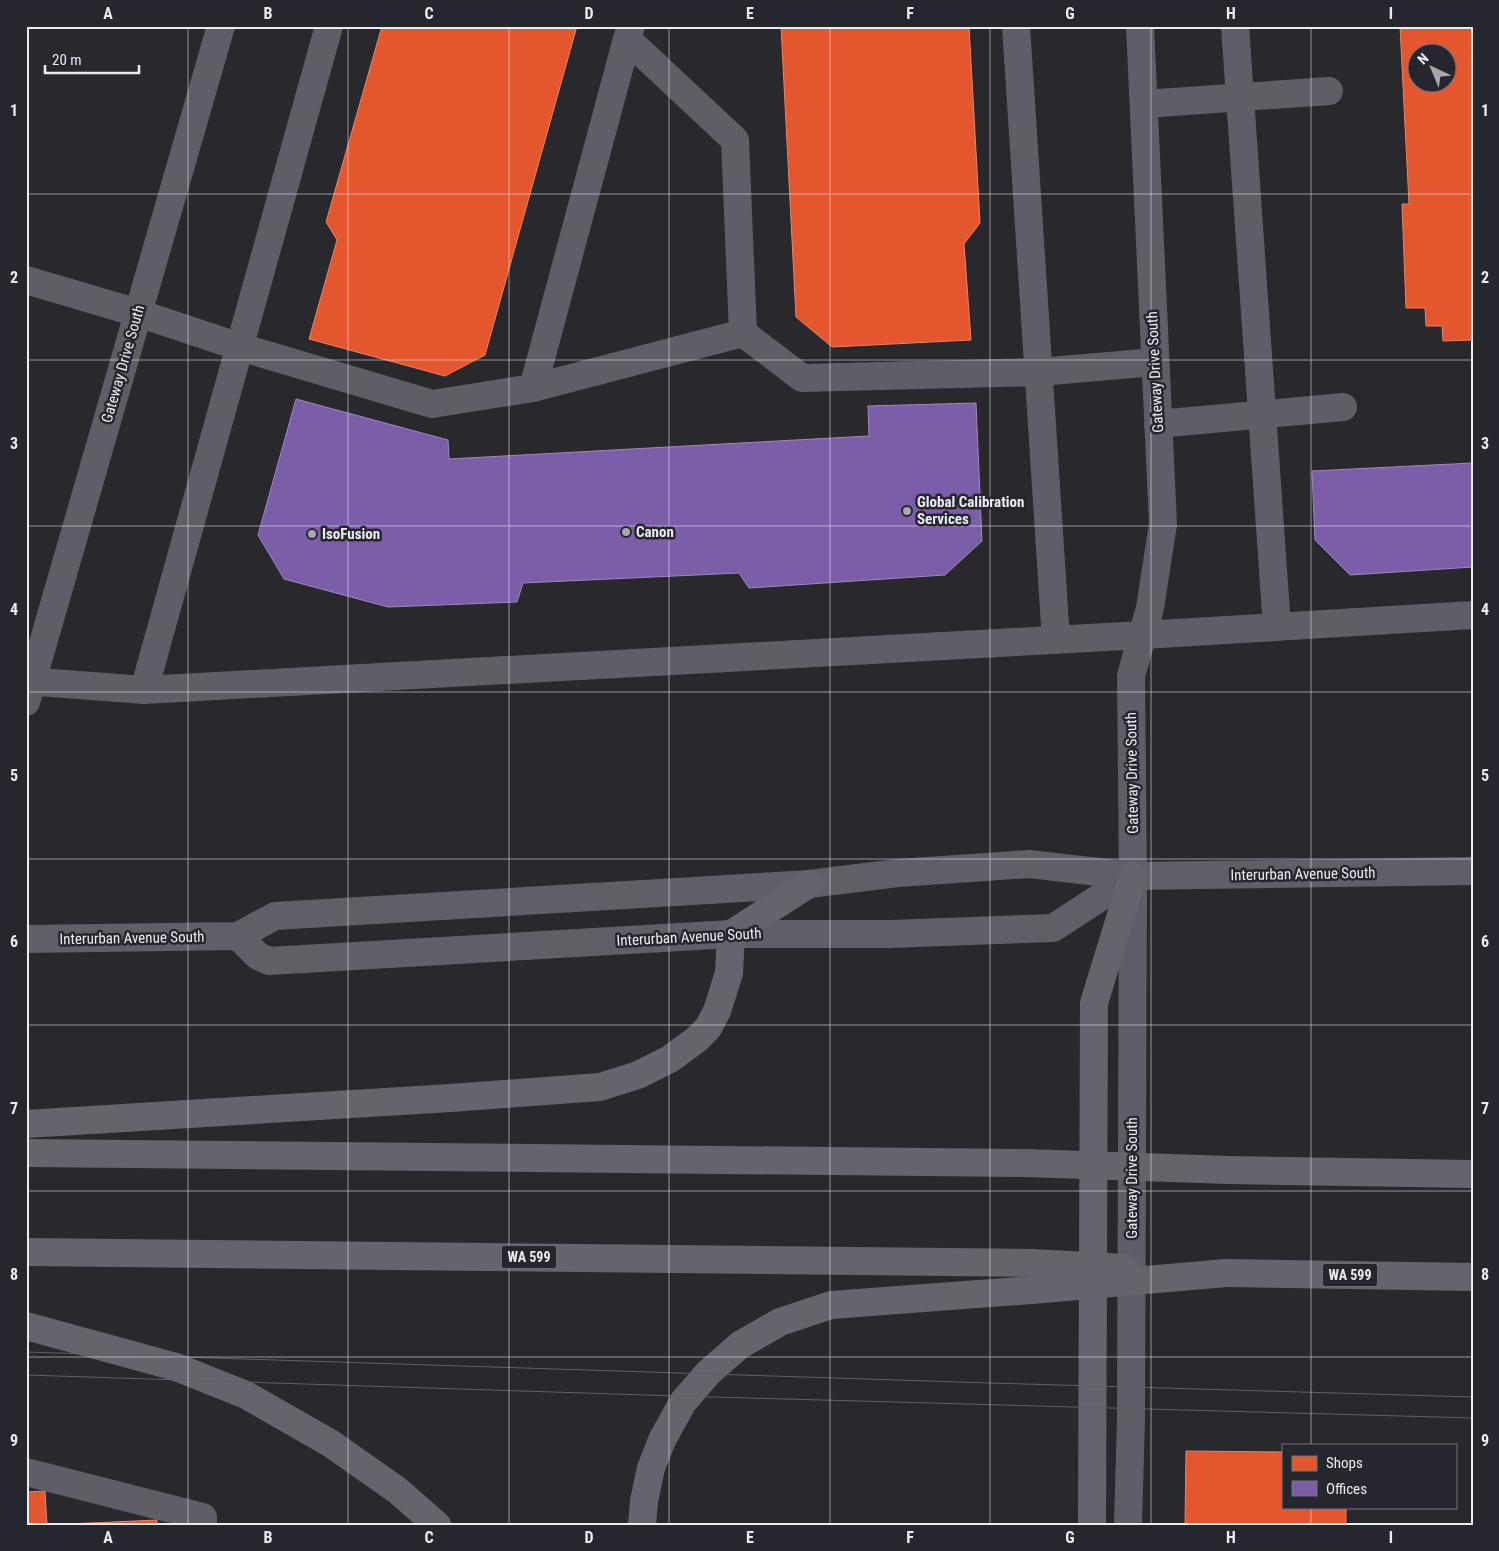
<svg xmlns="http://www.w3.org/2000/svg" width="1499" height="1551" font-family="'Roboto Condensed',sans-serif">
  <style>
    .shops { fill: #e4572e; stroke: #e68469; fill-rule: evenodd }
    .offices { fill: #7b5ea7; stroke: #9d89be }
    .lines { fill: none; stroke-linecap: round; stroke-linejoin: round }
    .minor { stroke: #5e5e67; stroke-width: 28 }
    .major { stroke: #5f5f68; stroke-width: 28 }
    .highway { stroke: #64646d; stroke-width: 28 }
    .tram { stroke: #606066; stroke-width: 1 }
    .highway-bridge { stroke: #64646d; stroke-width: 28 }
    .grid { fill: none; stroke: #ebecf2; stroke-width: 1; stroke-opacity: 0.55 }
    .poi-dot { fill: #a7a7ad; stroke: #26262f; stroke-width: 2 }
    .labels { text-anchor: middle; stroke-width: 5; stroke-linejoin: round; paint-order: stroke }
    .shield { fill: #26262f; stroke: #b0b1b8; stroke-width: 1 }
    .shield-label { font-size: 14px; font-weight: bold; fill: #ebecf2 }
    .street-label { font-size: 15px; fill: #ebecf2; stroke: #26262f }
    .poi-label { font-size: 15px; font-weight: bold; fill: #ebecf2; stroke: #26262f; text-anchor: start }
    .neatline { fill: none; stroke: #ebecf2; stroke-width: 2 }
    .grid-label { font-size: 16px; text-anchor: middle; font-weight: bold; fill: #ebecf2 }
  </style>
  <rect width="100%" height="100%" fill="#28282d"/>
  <path class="shops" d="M382,26H577L485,355L445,376L309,339L337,240L326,222Z
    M781,26H969L980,223L964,244L971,340L832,347L796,317Z
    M1400,26H1473V340L1443,341L1442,326H1426L1425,308H1406L1402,204H1409ZM1416,52H1446V82H1416Z
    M1186,1451L1283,1452V1507H1346V1525H1185Z
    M45,1491L47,1525L157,1520V1525H26V1492Z"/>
  <path class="offices" d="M296,399L448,440L449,459L869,436L868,406L976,403L982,541L945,575L749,588L739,573L523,583L517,602L388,607L284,579L258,535Z
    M1473,463V567L1350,575L1315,540L1312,471Z"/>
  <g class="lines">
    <path class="minor" d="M631,26L627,39L735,140L743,333L802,378L1039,372L1155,362
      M1016,26L1056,640
      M1235,26L1277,627
      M1144,104L1329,91
      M26,280L138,313L240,347L432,404L533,388L743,333
      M533,388L627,39
      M1158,424L1343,407
      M26,681L144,690L1143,635L1473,615
      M144,690L329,26
      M26,702L221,26
      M26,1472L203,1517V1525
      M1128,1525L1131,1418L1133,876L1131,676L1150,608L1163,524L1140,26"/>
    <path class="major" d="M238,936L258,956L269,961L731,934H890L1053,928L1133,876
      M26,939L238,936L275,916L809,884L898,873L1029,864L1133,876L1473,871"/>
    <path class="highway" d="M26,1124L450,1098L600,1087L638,1075L670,1059L697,1039L708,1028L717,1011L729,973L731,934L809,884
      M26,1153L1026,1163
      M1229,1170L1473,1174
      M26,1252L1032,1263
      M1226,1273L1473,1277
      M26,1326L176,1367L246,1395L330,1443L397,1490L437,1525
      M642,1525L644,1501L651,1468L662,1440L683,1402L708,1373L740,1345L780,1322L831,1305L1031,1290
      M1092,1525L1094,1003L1133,876"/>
    <path class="tram" d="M26,1352L990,1383L1473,1397
      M26,1375L677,1396L1473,1418"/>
    <path class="highway-bridge" d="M1026,1163L1229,1170
      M1032,1263L1125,1268
      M1031,1290L1226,1273"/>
  </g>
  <path class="grid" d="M188,26V1525M348,26V1525M509,26V1525M669,26V1525M830,26V1525M990,26V1525M1151,26V1525M1311,26V1445M26,194H1473M26,360H1473M26,526H1473M26,692H1473M26,859H1473M26,1025H1473M26,1191H1473M26,1357H1473M1311,1507V1525"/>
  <g class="poi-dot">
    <circle cx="907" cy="511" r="5"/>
    <circle cx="626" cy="532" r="5"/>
    <circle cx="312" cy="534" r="5"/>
  </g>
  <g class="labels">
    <g class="shield">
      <rect x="501.5" y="1245.5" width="55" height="23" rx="4"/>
      <rect x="1322.5" y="1263.5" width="55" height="23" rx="4"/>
    </g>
    <g class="shield-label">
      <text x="529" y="1262">WA 599</text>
      <text x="1350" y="1280">WA 599</text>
    </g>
    <g class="street-label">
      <text transform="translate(123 364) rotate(-74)" y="5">Gateway Drive South</text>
      <text transform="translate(1155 372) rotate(-93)" y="5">Gateway Drive South</text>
      <text transform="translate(1132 773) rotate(-91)" y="5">Gateway Drive South</text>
      <text transform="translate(1303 874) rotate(-1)" y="5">Interurban Avenue South</text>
      <text transform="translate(689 937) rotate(-3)" y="5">Interurban Avenue South</text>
      <text transform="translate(132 938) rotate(-1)" y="5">Interurban Avenue South</text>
      <text transform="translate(1132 1178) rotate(-90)" y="5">Gateway Drive South</text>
    </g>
    <g class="poi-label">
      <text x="917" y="507">Global Calibration<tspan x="917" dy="17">Services</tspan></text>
      <text x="636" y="537">Canon</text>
      <text x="322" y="539">IsoFusion</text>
    </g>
  </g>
  <rect width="1499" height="1551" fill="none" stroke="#26262f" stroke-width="55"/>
  <rect x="1282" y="1444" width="175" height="65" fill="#26262f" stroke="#75757d"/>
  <rect x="1292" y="1456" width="25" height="15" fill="#e4572e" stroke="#75757d"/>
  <text x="1326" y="1468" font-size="15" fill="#ebecf2">Shops</text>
  <rect x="1292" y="1481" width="25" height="15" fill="#7b5ea7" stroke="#75757d"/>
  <text x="1326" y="1494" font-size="15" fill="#ebecf2">Offices</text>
  <g transform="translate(1432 68) rotate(316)"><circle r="24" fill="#26262f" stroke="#75757d"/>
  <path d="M0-4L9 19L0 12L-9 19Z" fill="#a7a7ad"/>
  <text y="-8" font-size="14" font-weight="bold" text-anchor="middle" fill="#ebecf2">N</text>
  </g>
  <path d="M45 65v8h94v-8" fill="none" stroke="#ebecf2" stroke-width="2.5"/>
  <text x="52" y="65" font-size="15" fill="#ebecf2" stroke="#26262f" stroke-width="4" paint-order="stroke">20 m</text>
  <rect x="28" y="28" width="1444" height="1496" class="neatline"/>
  <g class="grid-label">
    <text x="108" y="19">A</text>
    <text x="268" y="19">B</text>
    <text x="429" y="19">C</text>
    <text x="589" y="19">D</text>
    <text x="750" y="19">E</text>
    <text x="910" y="19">F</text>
    <text x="1070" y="19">G</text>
    <text x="1231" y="19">H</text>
    <text x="1391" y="19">I</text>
    <text x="14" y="116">1</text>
    <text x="1485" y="116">1</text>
    <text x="14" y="283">2</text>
    <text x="1485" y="283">2</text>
    <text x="14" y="449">3</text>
    <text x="1485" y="449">3</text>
    <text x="14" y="615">4</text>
    <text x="1485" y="615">4</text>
    <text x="14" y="781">5</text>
    <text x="1485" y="781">5</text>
    <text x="14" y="947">6</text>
    <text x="1485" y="947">6</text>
    <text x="14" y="1114">7</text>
    <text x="1485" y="1114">7</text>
    <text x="14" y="1280">8</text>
    <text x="1485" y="1280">8</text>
    <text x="14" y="1446">9</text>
    <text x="1485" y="1446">9</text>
    <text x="108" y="1543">A</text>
    <text x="268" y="1543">B</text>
    <text x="429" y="1543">C</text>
    <text x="589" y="1543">D</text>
    <text x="750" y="1543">E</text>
    <text x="910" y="1543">F</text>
    <text x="1070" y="1543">G</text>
    <text x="1231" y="1543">H</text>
    <text x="1391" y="1543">I</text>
  </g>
</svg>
